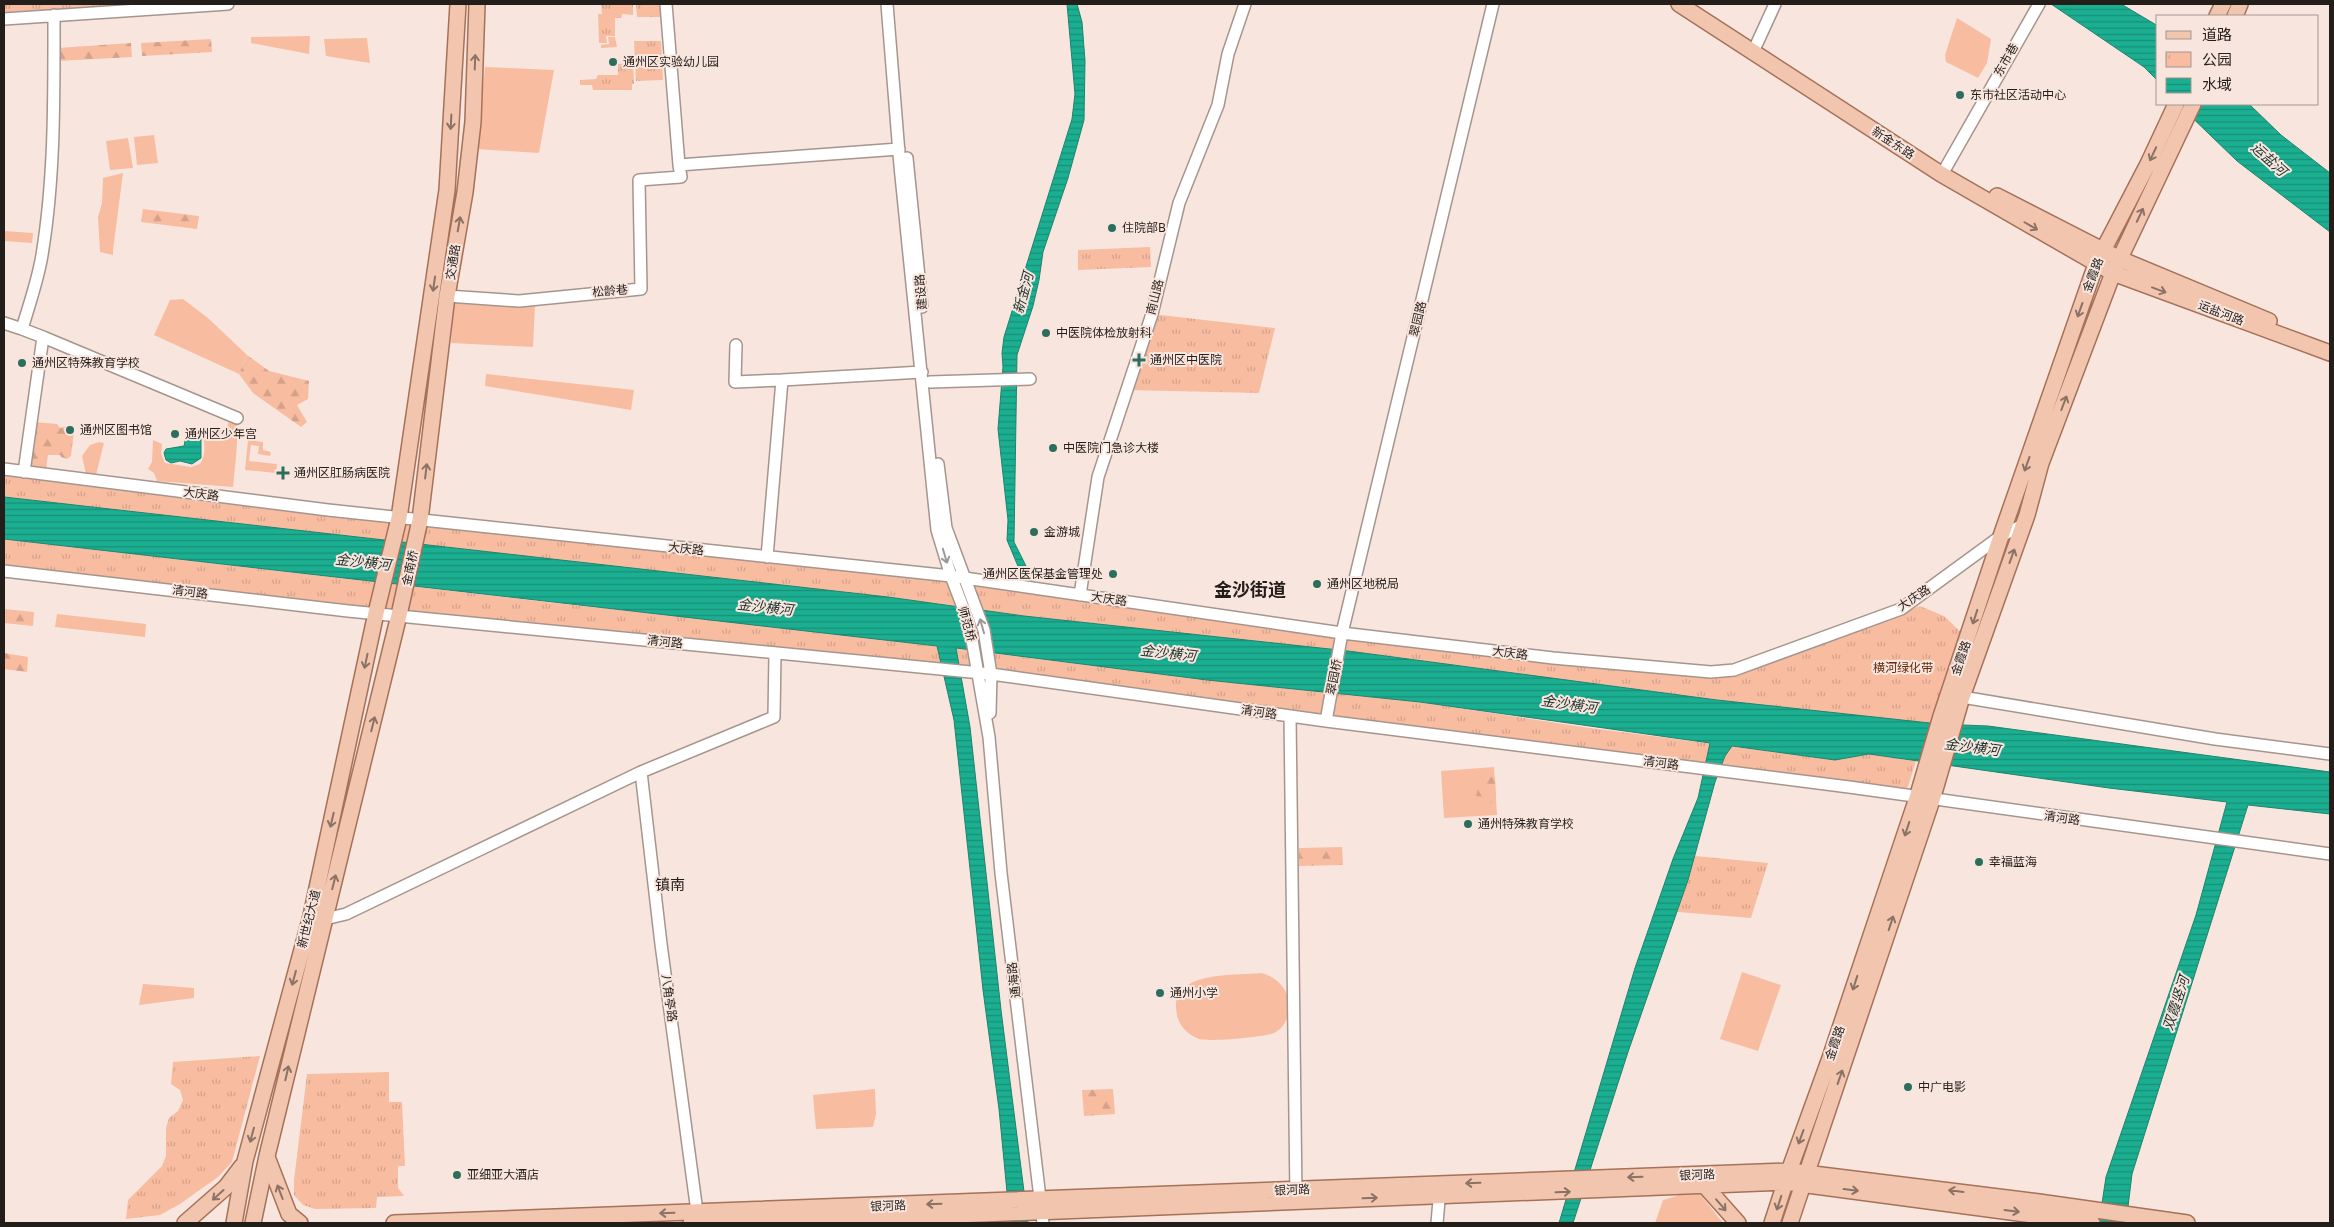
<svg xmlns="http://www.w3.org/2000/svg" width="2334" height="1227" font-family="'Noto Sans','Noto Sans SC',sans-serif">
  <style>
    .green { fill: #f8bca1 }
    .forest { fill: url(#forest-firs) }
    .park { fill: url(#park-tufts) }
    .water { fill: url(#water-rules); stroke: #1e846e }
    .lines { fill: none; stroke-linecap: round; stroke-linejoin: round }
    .minor-casing { stroke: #a5958d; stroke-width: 14 }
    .major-casing { stroke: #a57159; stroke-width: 18 }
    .minor { stroke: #fff; stroke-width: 11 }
    .major { stroke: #f2c5af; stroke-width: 15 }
    .oneway { stroke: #8b7265 }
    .oneway2 { stroke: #9c9a98 }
    .poi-dot { fill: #2c6d5d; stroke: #f8e6de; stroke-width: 2 }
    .labels { text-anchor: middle; stroke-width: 4; stroke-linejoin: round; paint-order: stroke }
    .street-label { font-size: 12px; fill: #241e1b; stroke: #f8e6de }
    .poi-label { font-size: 12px; fill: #241e1b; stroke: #f8e6de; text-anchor: start }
    .park-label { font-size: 12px; fill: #632b0b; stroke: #f8e6de }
    .water-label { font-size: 14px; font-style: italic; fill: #1c322c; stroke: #f8e6de }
    .quarter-label { font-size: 15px; fill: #241e1b; stroke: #f8e6de }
    .district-label { font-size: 18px; font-weight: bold; fill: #241e1b; stroke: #f8e6de }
  </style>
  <defs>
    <pattern id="forest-firs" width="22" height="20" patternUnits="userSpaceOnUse" patternTransform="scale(1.25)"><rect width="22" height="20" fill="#f8bca1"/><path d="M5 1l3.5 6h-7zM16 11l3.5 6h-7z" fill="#d4a18a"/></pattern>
    <pattern id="park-tufts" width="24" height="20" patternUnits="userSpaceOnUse" patternTransform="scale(1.25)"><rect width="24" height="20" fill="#f8bca1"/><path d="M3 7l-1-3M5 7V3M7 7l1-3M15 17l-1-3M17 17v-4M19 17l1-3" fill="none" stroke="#d4a18a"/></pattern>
    <pattern id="water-rules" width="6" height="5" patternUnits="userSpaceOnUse" patternTransform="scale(1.25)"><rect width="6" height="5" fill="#1baf92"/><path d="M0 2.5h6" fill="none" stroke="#188e76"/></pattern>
  </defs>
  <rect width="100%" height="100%" fill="#f8e6de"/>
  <path class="green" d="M1957,18L1991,39L1987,63L1978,78L1946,62L1945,55Z
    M310,36L309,54L251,43V37Z
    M608,37H615L617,47L601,48V45L609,44Z
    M367,38L370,63L326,56L324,39Z
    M485,67L554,70L539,153L476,149Z
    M154,135L158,163L137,165L134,137Z
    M128,138L133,168L110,170L106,141Z
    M123,173L113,250V255L100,252L98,217L102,203L103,178Z
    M4,231L33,233L32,243L4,241Z
    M183,299L208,318L247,355L239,374L154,335L170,300Z
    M453,301L535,305L533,347L451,343Z
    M486,374L634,390L631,410L485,386Z
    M232,421L237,425C238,446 235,466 233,487L157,481L154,473L148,469L152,462L153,440L162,444L161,454L165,463L191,467L200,464C206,455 205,444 203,434L214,430H227L228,423Z
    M248,440L263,442V450L271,452L270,456L258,454L259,446L251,445L249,461L277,464L276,473L245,470Z
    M99,442L104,443L96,475L86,474L82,456L90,445Z
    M57,614L146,624L145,637L55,627Z
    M1494,767L1497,815L1444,818L1441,771Z
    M1742,972L1781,985L1758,1051L1720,1039Z
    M1261,973C1278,977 1290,991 1289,1008C1288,1019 1284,1028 1274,1033C1265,1037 1208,1042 1199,1039C1188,1035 1179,1026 1177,1015C1167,970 1233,976 1261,973Z
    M143,984L194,988V998L139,1005Z
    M875,1089L876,1114L873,1127L816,1129L813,1095Z
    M1686,1193L1700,1194L1723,1223H1655L1663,1200Z"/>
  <path class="forest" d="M211,39L212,52L142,56L141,43Z
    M131,43L132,57L59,61L58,48Z
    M143,209L199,216L197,229L141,222Z
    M247,355L269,371L309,381L308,399L297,405L307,422L301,427L253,393L239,374Z
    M33,422L57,424L60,428L67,426L74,431L71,456L67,459L61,457L60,455H48L46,469L27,467Z
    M4,609L34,612L33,626L4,623Z
    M4,653L28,657L27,672L4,669Z
    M1483,775L1495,777L1496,799L1485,807L1481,806L1476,796L1478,789L1474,783L1478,777Z
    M1342,847L1343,865L1299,866V848Z
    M1113,1089L1115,1114L1084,1116L1082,1090Z"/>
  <path class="park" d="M4,4H188L4,16Z
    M601,4H633V15L622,14L621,18H615V36H606L607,43H599L598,14H602Z
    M636,4H662L663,17H637Z
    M634,41H661L663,80L636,81Z
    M633,63L634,84H632V90H593L592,85H580V80L596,79L598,75H618V64Z
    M1150,247L1151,267L1078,270V250Z
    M1152,314L1275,328L1259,393L1126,390Z
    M4,472L951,576L1342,633L1735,673L1920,606L1944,616L1968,639L1939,724L1717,700L1348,651L1024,616L888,597L4,497Z
    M4,539L572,605L767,625L1207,680L1420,702L1583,727L1835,760L1869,754L1916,761L1905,796L991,674L348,611L4,565Z
    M1685,855L1768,863L1751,918L1666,911Z
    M260,1056L232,1162L218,1177L180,1204L160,1215L126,1219L128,1200L162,1166L166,1156V1128L169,1118L178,1111L183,1100L180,1090L171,1084L173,1062Z
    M389,1072V1102H402L405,1166H398V1188L404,1196L377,1197L376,1208L315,1209L303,1205L294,1195V1180L307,1074Z"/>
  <path class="water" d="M1067,4H1077L1082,22L1085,61L1084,120L1068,178L1043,252L1039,280L1033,306L1017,355L1014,542L1035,584L1025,583L1007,540L1008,520L998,429L1003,367L1002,353L1004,337L1072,119L1075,94Z
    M2051,4H2121L2158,26V81L2144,67Z
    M2178,104H2249L2281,135L2330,173V232L2237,161Z
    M189,432L199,433L201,436V458L192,464L180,461L171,463L166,460L164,453L166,449L184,446L186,436Z
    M4,497L888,597L1024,616L1348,651L1717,700L1939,724L1988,726L2330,772V814L2248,805L2132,1174L2126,1223H2099L2106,1177L2196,915L2227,802L2109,788L1869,754L1835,760L1732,746L1725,756L1715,782L1688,880L1628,1052L1573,1223H1559L1635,968L1673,859L1698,798L1710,743L1420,702L1207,680L956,648L970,727L1001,1010L1028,1223H1010L999,1109L983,990L954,720L937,646L4,539Z"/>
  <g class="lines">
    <defs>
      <path id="minor" d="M666,4L679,165L899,149
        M887,4L900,166L937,530L951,576L969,623L989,737L1001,873L1043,1223
        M4,19L228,4
        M1753,52L1775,4
        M907,158L922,307
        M1945,169L2039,4
        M447,296L519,301L641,289L639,180L681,177L679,165
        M4,323L22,329
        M43,337L237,418
        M736,345L735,382L782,380
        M930,382L1030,379
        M938,464L946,528L984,630L991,674L990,713
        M4,469L328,510L951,576L1342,633L1553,658L1711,672L1734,670L1901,609L2001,536L2023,525
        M24,472L43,337L22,329C29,305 38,280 42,255C55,176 54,95 54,15
        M767,557L782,380L922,372
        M4,571L348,611L991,674L1326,721L1849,787L2330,854
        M1080,595L1098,477L1152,314L1179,203L1218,105L1228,54L1245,4
        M1962,697L2215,739L2330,754
        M1290,716L1296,1197
        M1326,721L1342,633L1493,4
        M641,772L661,944L698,1219
        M320,918L325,919L346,914L641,772L774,717L775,653
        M1437,1223L1440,1189"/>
      <path id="major" d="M1679,4L1941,174L2113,273L2330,353
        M2217,16L2223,4
        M2235,16L2240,4
        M1997,196L2120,259L2269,321
        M267,1157L289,1214L300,1223
        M1705,1186L1738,1223
        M185,1223L226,1187L242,1166
        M234,1223L245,1161L311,916L376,613L399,518L447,190L458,4
        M253,1223L267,1156L399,615L420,520L447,296L465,192L473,122L477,4
        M394,1223L1789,1171L2039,1202L2187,1223
        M691,1223L983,1214L1785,1182L2092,1223
        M1772,1223L1789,1171L1830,1058L1917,798L1941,716L2001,536L2096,264L2148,164L2176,104
        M1790,1223L1932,800L1962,697L2027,515L2041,463L2113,273L2193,104"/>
    </defs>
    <use href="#minor" class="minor-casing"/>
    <use href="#major" class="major-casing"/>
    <use href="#minor" class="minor"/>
    <use href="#major" class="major"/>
  </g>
  <defs><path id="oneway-shaft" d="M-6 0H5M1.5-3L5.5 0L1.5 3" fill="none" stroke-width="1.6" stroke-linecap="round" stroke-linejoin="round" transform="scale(1.25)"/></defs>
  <g class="oneway">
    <use href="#oneway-shaft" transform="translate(475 62) rotate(-88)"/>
    <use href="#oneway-shaft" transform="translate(451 122) rotate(93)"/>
    <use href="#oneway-shaft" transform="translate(2153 154) rotate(115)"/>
    <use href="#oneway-shaft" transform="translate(2140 215) rotate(-65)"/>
    <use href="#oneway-shaft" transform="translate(459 224) rotate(-80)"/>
    <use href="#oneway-shaft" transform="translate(2031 226) rotate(30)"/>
    <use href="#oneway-shaft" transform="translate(434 284) rotate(98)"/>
    <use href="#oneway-shaft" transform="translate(2159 290) rotate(20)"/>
    <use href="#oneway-shaft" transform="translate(2080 310) rotate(109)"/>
    <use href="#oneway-shaft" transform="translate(2064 403) rotate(-69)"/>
    <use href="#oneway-shaft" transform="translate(2027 464) rotate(110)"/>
    <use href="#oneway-shaft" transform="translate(426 471) rotate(-83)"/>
    <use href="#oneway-shaft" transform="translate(2012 556) rotate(-70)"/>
    <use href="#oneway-shaft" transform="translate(1975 617) rotate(108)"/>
    <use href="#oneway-shaft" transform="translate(366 661) rotate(102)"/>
    <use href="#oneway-shaft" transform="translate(373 724) rotate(-76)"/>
    <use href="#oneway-shaft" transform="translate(332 820) rotate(103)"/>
    <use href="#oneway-shaft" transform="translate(1907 829) rotate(108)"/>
    <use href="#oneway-shaft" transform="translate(334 882) rotate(-76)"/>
    <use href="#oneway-shaft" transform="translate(1891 923) rotate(-72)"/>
    <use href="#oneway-shaft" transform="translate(294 978) rotate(105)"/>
    <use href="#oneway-shaft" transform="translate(1855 983) rotate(108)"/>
    <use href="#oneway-shaft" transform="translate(287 1073) rotate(-77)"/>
    <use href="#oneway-shaft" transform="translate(1840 1077) rotate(-71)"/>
    <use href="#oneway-shaft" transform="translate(252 1135) rotate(105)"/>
    <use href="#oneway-shaft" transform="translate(1801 1137) rotate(110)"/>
    <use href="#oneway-shaft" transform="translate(1635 1177) rotate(178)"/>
    <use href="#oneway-shaft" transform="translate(1473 1183) rotate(178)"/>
    <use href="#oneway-shaft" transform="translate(1851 1190) rotate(7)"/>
    <use href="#oneway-shaft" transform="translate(1956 1191) rotate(-173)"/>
    <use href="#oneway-shaft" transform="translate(280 1192) rotate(-111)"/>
    <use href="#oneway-shaft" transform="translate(1563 1192) rotate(-2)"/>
    <use href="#oneway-shaft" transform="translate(218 1195) rotate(138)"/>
    <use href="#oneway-shaft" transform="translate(1370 1198) rotate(-2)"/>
    <use href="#oneway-shaft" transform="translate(1779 1203) rotate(108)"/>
    <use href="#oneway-shaft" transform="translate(934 1204) rotate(178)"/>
    <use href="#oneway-shaft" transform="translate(1721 1205) rotate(49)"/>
    <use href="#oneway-shaft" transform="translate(2012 1211) rotate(7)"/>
    <use href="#oneway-shaft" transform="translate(667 1213) rotate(178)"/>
  </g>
  <g class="oneway2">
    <use href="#oneway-shaft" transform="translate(945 556) rotate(73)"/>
    <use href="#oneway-shaft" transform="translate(982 626) rotate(-106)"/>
  </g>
  <g class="poi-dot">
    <circle cx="613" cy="62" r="5"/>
    <circle cx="1960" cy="95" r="5"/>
    <circle cx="1112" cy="228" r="5"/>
    <circle cx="1046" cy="333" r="5"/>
    <path d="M1136.5 352.5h5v5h5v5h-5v5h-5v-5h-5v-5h5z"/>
    <circle cx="22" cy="363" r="5"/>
    <circle cx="70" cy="430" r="5"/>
    <circle cx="175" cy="434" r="5"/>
    <circle cx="1053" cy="448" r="5"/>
    <path d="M280.5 465.5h5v5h5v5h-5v5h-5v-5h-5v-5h5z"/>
    <circle cx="1034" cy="532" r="5"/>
    <circle cx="1113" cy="574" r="5"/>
    <circle cx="1317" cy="584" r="5"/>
    <circle cx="1468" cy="824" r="5"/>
    <circle cx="1979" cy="862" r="5"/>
    <circle cx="1160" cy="993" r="5"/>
    <circle cx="1908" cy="1087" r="5"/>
    <circle cx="457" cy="1175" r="5"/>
  </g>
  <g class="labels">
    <g class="street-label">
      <text transform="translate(2006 60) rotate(-60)" y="4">东市巷</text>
      <text transform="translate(1893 143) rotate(33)" y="4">新金东路</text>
      <text transform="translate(453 262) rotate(-81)" y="4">交通路</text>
      <text transform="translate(2093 275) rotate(-69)" y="4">金霞路</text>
      <text transform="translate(610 291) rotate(-5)" y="4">松龄巷</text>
      <text transform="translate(921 292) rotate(-95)" y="4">建设路</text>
      <text transform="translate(1155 297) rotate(-76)" y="4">南山路</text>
      <text transform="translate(2221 313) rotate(21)" y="4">运盐河路</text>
      <text transform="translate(1418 319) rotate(-77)" y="4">翠园路</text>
      <text transform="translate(201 494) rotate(7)" y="4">大庆路</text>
      <text transform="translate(686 549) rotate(6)" y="4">大庆路</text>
      <text transform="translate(410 568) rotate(-78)" y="4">金南桥</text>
      <text transform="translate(190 592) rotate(7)" y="4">清河路</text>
      <text transform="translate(1914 598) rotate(-33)" y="4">大庆路</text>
      <text transform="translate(1109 599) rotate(8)" y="4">大庆路</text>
      <text transform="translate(967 624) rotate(74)" y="4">师范桥</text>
      <text transform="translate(665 642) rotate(6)" y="4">清河路</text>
      <text transform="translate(1510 653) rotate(7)" y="4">大庆路</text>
      <text transform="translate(1961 658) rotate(-71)" y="4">金霞路</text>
      <text transform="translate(1334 677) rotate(-79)" y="4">翠园桥</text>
      <text transform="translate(1259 712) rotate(8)" y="4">清河路</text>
      <text transform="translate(1661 763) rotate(7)" y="4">清河路</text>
      <text transform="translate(2062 818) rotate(8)" y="4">清河路</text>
      <text transform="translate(309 919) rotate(-76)" y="4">新世纪大道</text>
      <text transform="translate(1014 980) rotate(-97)" y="4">通海路</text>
      <text transform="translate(669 998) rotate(82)" y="4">八角亭路</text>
      <text transform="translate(1835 1043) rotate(-71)" y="4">金霞路</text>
      <text transform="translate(1697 1175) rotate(-2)" y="4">银河路</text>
      <text transform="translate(1292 1190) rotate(-2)" y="4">银河路</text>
      <text transform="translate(888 1206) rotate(-2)" y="4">银河路</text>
    </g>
    <g class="poi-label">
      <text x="623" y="66">通州区实验幼儿园</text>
      <text x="1970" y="99">东市社区活动中心</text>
      <text x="1122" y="232">住院部B</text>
      <text x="1056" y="337">中医院体检放射科</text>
      <text x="1150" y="364">通州区中医院</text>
      <text x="32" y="367">通州区特殊教育学校</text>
      <text x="80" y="434">通州区图书馆</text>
      <text x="185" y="438">通州区少年宫</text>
      <text x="1063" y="452">中医院门急诊大楼</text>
      <text x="294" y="477">通州区肛肠病医院</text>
      <text x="1044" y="536">金游城</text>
      <text x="1103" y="578" text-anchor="end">通州区医保基金管理处</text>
      <text x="1327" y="588">通州区地税局</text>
      <text x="1478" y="828">通州特殊教育学校</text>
      <text x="1989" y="866">幸福蓝海</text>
      <text x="1170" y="997">通州小学</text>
      <text x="1918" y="1091">中广电影</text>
      <text x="467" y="1179">亚细亚大酒店</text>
    </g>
    <g class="park-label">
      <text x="1903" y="672">横河绿化带</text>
    </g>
    <g class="water-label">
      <text transform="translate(2269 159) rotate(42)" y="5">运盐河</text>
      <text transform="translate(1023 293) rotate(-75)" y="5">新金河</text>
      <text transform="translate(363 562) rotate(6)" y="5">金沙横河</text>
      <text transform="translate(765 607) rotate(6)" y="5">金沙横河</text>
      <text transform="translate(1168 653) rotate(6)" y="5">金沙横河</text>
      <text transform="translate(1569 704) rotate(8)" y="5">金沙横河</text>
      <text transform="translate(1972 747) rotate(7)" y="5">金沙横河</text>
      <text transform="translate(2176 1003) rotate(-72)" y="5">双霞竖河</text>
    </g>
    <g class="quarter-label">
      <text x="670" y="890">镇南</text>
    </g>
    <g class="district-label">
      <text x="1250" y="596">金沙街道</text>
    </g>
  </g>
  <rect width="2334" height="1227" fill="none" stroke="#241e1b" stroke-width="10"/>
  <rect x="2156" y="15" width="162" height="90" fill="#f8e6de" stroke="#a39690"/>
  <rect x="2166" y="31" width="25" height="8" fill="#f2c5af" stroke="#a39690"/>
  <text x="2202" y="40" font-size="15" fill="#241e1b">道路</text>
  <rect x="2166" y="52" width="25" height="15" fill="url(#park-tufts)" stroke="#a39690"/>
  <text x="2202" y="65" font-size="15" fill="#241e1b">公园</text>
  <rect x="2166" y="78" width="25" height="15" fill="url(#water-rules)" stroke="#a39690"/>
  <text x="2202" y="90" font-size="15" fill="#241e1b">水域</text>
</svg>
